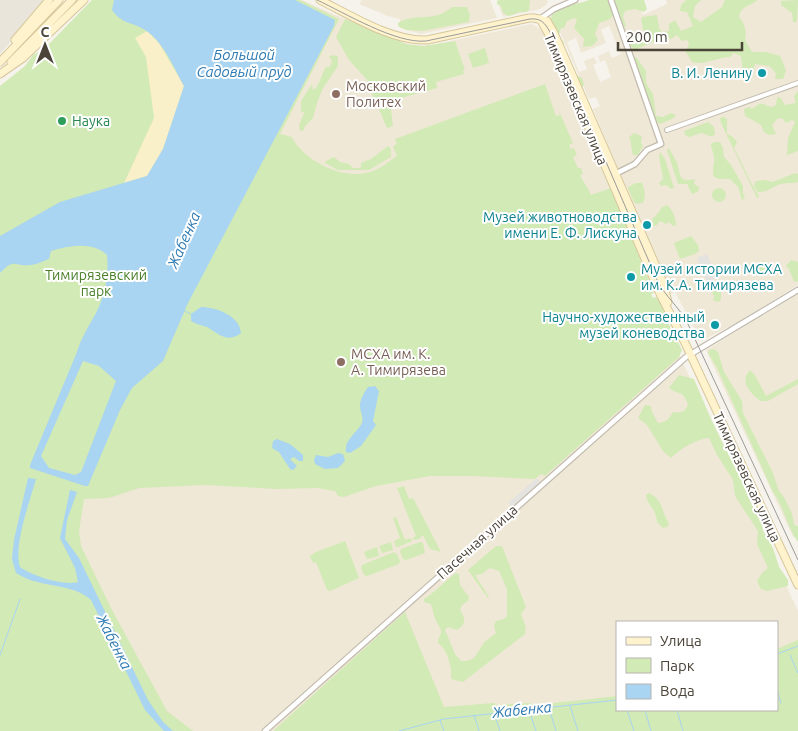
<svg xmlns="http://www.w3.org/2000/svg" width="798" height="731" font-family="Ubuntu,sans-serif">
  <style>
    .residential { fill: #eae5da }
    .education { fill: #efe8d6; fill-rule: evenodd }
    .green { fill: #d2eab5 }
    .sand { fill: #f9efc9 }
    .parking { fill: #e5e3e0 }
    .water { fill: #a9d4f2; fill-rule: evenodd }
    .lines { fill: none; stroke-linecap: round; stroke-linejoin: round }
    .stream { stroke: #a9d4f2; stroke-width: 1 }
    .pedestrian-casing { stroke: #c2bbae; stroke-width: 6 }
    .minor-casing { stroke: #c2bbae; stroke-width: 7 }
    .secondary-casing { stroke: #d6c79b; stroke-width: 9 }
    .pedestrian { stroke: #fff; stroke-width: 4 }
    .minor { stroke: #fff; stroke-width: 4.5 }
    .secondary { stroke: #fff3cd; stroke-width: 7 }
    .tram { stroke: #9a9a9a; stroke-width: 1 }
    .culture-dot { fill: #0f9aa8; stroke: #fff; stroke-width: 2 }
    .education-dot { fill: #8d6e63; stroke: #fff; stroke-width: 2 }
    .leisure-dot { fill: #2e9e5b; stroke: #fff; stroke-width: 2 }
    .labels { text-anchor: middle; stroke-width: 4; stroke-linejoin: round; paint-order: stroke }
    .culture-label { font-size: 14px; fill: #0d838f; stroke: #fff; text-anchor: end }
    .education-label { font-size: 14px; fill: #785e54; stroke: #fff; text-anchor: start }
    .street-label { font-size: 14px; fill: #4b4439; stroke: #fff }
    .leisure-label { font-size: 14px; fill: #27864d; stroke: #fff; text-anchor: start }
    .park-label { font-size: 14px; fill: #4a7f2a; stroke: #fff }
    .water-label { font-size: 15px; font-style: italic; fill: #2e7ab2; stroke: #fff }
  </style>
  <rect width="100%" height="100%" fill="#f6f3ec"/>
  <path class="residential" d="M0,0H46L0,54Z"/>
  <path class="education" d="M92,0H302L383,36L415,46L432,45L526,25L532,24L540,29L546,38L611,187L654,293L651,294L798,611V731H0V228ZM617,622H777V710H617Z
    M362,0H490L497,18L421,34L400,28V19L388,16L359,4Z
    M497,0H547L548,3L540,9L503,17Z
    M636,0L643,15L667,4L666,0H798V285L736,323L701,341L675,292L670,294L626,186L622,187L619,181L622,179L593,109L600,106L596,97L589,99L557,25V19ZM609,26L621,54L612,58L609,51L598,56L600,62L605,60L611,77L600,82L593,65L597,63L594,57L584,61L587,69L579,72L567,42L576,38L581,53L606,43L601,30Z
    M798,294V541L796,536L793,537L706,350Z"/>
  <path class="green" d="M92,0H300L339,19L280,134L292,137C304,162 347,182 373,171C381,168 389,161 397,156L393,146L397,144L395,139L545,84L556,116L560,115L559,111L573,143L569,145L571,149L574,148L577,155L573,157L578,168H581L583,174L580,175C583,182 588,187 591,195L611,188L654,293L651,294L653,298L656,297L660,300L666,319L682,350L679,357L545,476L541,474L535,479L472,476H430L376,486L344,497L338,496L335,491L317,488L276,489L205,485L139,488L109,498L84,499L79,531L81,546L97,579L112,610L167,711L193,731H0V86L25,66L33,55L43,50L51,42Z
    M500,0H530L529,10L526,12H520L509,16L503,13L501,6L497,4V1Z
    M589,0H644L647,9L644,12L635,9L625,11L623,17L626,26L624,27L620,15L614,14L610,19L599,23L595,34L598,40L592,46L583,47L584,39L574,28L577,20L574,18L567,21L564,28H561L559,35L564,43V47L576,75L582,78L584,84L582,89L550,19C555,5 577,5 589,0Z
    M686,0H701L695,6L693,17L701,22L722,7L725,0H757C750,7 741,5 739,17C745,23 747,32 745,40L752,52H766L780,56L786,70L783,79H775L776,73L769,66L755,64L750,82L744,80L741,56L734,53L730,57C717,57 704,66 692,62L686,52L689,43L687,40L682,41L677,35L671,39L661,37C654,43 644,45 635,50L630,46L629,40L631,38L644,34L641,19L643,17L657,15L659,28L662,32L669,31V24L675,20L681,31L693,26L687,12L680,11L681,5Z
    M798,0L797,22H793L792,13L781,5V1Z
    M452,7H467L470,15L469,22L422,31L406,30L398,26V23C410,15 424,19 438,15C443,14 448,10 452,7Z
    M345,19L406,44L424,46L455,41L465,70L463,71L464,74L436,82L437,88L390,101L393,126L387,128L376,102L374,101L369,82L349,60L336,37Z
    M485,48L489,63L473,68L468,54Z
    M334,55L338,57V66L323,88L317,103L313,118L305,126L304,130L300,131L299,125L305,111L301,113V101L312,84L313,90C320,86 321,74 326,67H330L332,61L329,56Z
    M636,57L646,71V83L653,94L656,116L663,117L671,113L676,115L672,119L660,124C650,119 653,109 649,100C648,96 645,93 644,89C639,80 637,69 634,59Z
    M798,91V151L787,155L788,138L795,122L792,120L786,123L783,119L778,118L772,125L776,134L769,135L764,132L761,125L745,116L744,109L749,107L752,109C762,102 760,103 772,107L776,105L777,98L780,97L785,105L796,103L794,96Z
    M723,117L727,119V134L733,137L737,142L734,148C743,164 749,181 759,196L757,198L721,123L720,118Z
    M708,122L714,127L715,134C711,139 707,134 701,133L689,137L685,135L684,131Z
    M634,133L642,136L641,143L643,146L638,155H633C631,149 632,143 629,137Z
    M714,142H720L723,148L724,157L731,165L743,186V193L745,198L742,200L738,187L730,179H719L714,177C711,170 715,165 714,158C714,153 711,149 711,144Z
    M388,146L391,149V157L369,170H338L325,163L326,161L334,157L340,162L349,164L353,168H360L361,167V163L371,159Z
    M669,148C671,152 675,159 677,163C681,175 678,183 695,179L694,184L699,187L698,192L692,194L687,184H678L667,150Z
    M660,152L665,159L674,188L671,189L666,185L661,186L659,183L663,179L659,156Z
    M795,173L798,174V182C792,184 787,182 781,184C770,187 771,192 758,192L754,186L756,181L765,180L773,182Z
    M636,183H642C645,191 646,195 643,203L637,204L634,202L628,188V187Z
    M712 195a7 7 0 1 1 14 0a7 7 0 1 1-14 0Z
    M667,205C672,208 676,219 676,225L673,226L669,222L666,224L660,221L657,225L653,226L652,219L659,212L661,208Z
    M691,236L698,245L699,251L695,254L680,259L674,243Z
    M791,260L798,262V281L794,282L789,269L786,266Z
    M764,261L770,264L766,272L760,275L749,274L746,270Z
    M718,283L721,292V300L718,302L713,300L714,296L710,290V287Z
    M714,349L718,352L724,372L742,401L743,413L773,473L779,491L784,497L792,513L794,525L798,526V542C787,527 784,507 773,492L717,368L708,353L709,350Z
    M750,370L756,377L766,396L798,379V384L768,401H760C750,392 739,383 750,370Z
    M679,375L694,379L711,419L742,482L754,510L762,524L763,531L773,548L779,567L788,580V586L767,591L761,589L757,581L762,573L768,568L757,544L758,531L735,496L733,480L717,455L709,438C696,439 680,449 671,458L663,451L647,425L638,418L645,405L651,406L652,412L658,423C667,422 669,419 673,412C681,413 684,413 688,405C683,389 679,396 669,388Z
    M404,486L409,499L413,498L441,552L430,549L423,535L419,539L414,540L413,538L416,536L397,488Z
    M649,493C664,501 661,511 669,524L667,527L663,528L657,522C656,507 647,506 646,495Z
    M396,517L405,540L411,538L412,541L398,547H396L394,541L400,538L393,518Z
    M345,541L359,578L330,591L327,590L316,562L313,563L310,556L316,552Z
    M391,542L393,550L382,553L379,546Z
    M420,542L423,543L425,553L406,560L403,559L400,552L401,549Z
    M496,546H502L526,607L521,614L526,628L525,634L463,682L451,679C452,667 448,650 438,643V640L441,633V630L435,619L431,604L424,602V599C436,592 444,581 456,573L459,574L460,585L469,597L468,601L462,605L460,610C466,618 466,625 457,630L448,627L445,630L455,654L461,661C476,662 476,654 483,644C486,640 492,637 496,633L494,626L496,621L504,619L507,616V589L499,571L490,568L482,574L475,575L489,597L488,598L468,570Z
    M377,547L379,556L367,559L364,552Z
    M394,552L397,554L400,561L399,564L367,576L364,575L361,568L362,565Z
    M405,612L444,707L494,703L496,705L528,703L536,705L617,696V710H777V649L798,640V731H273Z"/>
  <path class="sand" d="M147,31L159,43L184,86L163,149L147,176L124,183L154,118L146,57L135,38Z"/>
  <path class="parking" d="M707,254L716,278L707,282L697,258Z
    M537,478L540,482L512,507L508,503Z"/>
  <path class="water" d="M114,0H295L335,20L334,26L188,303L163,361L132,388L120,410L88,486H85L30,468V465L77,352C81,338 89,326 96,313C105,295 109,275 107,255C92,241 68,246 51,251L49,259C43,261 36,265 30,265C14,267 15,257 0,273V236L60,202L147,176L163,149L184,86C174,68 165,45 148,32C135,22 122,25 112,10ZM83,361L99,366L116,381L81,472L75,475L49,468L41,456Z
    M201,307C216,307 240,316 241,333C227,344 218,333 207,327C201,325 196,324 191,321V314Z
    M375,386L379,391L373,421L376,425L361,446L350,453L346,452C344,441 355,434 361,425C365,417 360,413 360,406C360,399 364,393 368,387Z
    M277,439L290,444L303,455V461H299L294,457L290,459L297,466L293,470L290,469L279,452L272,448L273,441Z
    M338,453L343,454L345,461L338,468L325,469L315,464L314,460L316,455L328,457Z
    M28,478L36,479C30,501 13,546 20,567C32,576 64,586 78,582L75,568L60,538L70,490L77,492L67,520L65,539L79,558L148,700L163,722L173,731H164L145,710L91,600C76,586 53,587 34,581C28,580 22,576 16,573L12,559L14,540Z"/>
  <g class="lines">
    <path class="stream" d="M185,311L191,314
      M777,654L798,646
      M0,655L20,599
      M790,655L798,673
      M777,690L781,703
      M570,706L578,731
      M549,708L556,731
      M529,710L536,731
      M627,710L634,731
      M645,710L651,731
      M677,710L683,731
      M494,713L500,731
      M474,715L479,731
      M440,720L444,731
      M399,731L444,719L617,700"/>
    <defs>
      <path id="pedestrian" d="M667,130L798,83"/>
      <path id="minor" d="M611,0L661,144L647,150L635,164L615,174
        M540,19L554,9L575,0
        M265,731L686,357L798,290"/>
      <path id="secondary" d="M320,0C350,15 393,42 427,40L529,18H534L547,21L553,31L662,280L668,302
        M540,19L548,33L661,296L686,345L798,585
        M15,40L49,0
        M0,62L59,0
        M11,62L72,0
        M0,74L23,58L84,0"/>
    </defs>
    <use href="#pedestrian" class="pedestrian-casing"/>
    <use href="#minor" class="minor-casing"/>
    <use href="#secondary" class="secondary-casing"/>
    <use href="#pedestrian" class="pedestrian"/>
    <use href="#minor" class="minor"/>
    <use href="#secondary" class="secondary"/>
    <path class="tram" d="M317,0C345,13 396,44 426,41L530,19C541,18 545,23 550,32L657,280C665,296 678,306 687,322L798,560"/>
  </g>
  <g class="culture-dot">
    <circle cx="762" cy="73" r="5"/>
    <circle cx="647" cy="225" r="5"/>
    <circle cx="631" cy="277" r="5"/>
    <circle cx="715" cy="325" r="5"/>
  </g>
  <g class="education-dot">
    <circle cx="336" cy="94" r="5"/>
    <circle cx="341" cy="362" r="5"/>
  </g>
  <circle class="leisure-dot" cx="62" cy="121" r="5"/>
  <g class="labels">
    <g class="culture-label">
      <text x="752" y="78">В. И. Ленину</text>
      <text x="637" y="222">Музей животноводства<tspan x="637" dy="16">имени Е. Ф. Лискуна</tspan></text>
      <text x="641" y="274" text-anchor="start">Музей истории МСХА<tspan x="641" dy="16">им. К.А. Тимирязева</tspan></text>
      <text x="705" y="322">Научно-художественный<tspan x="705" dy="16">музей коневодства</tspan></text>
    </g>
    <g class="education-label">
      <text x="346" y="91">Московский<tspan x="346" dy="16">Политех</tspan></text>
      <text x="351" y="359">МСХА им. К.<tspan x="351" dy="16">А. Тимирязева</tspan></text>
    </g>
    <g class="street-label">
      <text transform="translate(576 99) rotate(67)" y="5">Тимирязевская улица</text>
      <text transform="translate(747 477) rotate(65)" y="5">Тимирязевская улица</text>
      <text transform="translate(477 542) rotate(-42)" y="5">Пасечная улица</text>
    </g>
    <g class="leisure-label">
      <text x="72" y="126">Наука</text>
    </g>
    <g class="park-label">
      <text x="96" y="280">Тимирязевский<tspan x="96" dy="16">парк</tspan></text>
    </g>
    <g class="water-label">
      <text x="244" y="60">Большой<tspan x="244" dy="17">Садовый пруд</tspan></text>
      <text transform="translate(184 240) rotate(-66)" y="5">Жабенка</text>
      <text transform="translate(114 642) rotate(63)" y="5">Жабенка</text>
      <text transform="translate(522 710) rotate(-6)" y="5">Жабенка</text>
    </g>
  </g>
  <rect x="616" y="621" width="162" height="90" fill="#ffffff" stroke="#b7b4b0"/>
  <rect x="626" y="637" width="25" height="8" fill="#fff3cd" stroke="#b7b4b0"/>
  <text x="660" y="646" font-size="15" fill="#4b4439">Улица</text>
  <rect x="626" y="658" width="25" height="15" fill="#d2eab5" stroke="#b7b4b0"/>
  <text x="660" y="671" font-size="15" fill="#4b4439">Парк</text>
  <rect x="626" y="684" width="25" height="15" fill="#a9d4f2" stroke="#b7b4b0"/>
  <text x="660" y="696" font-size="15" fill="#4b4439">Вода</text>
  <g transform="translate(45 45)" stroke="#ffffff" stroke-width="4" paint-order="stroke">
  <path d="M0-4L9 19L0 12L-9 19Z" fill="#4b4439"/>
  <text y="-8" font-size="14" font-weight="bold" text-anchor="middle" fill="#4b4439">С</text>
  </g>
  <path d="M618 42v8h124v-8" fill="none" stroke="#4b4439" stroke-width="2.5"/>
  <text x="626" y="42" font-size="15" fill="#4b4439" stroke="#ffffff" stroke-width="4" paint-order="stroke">200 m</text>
</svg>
